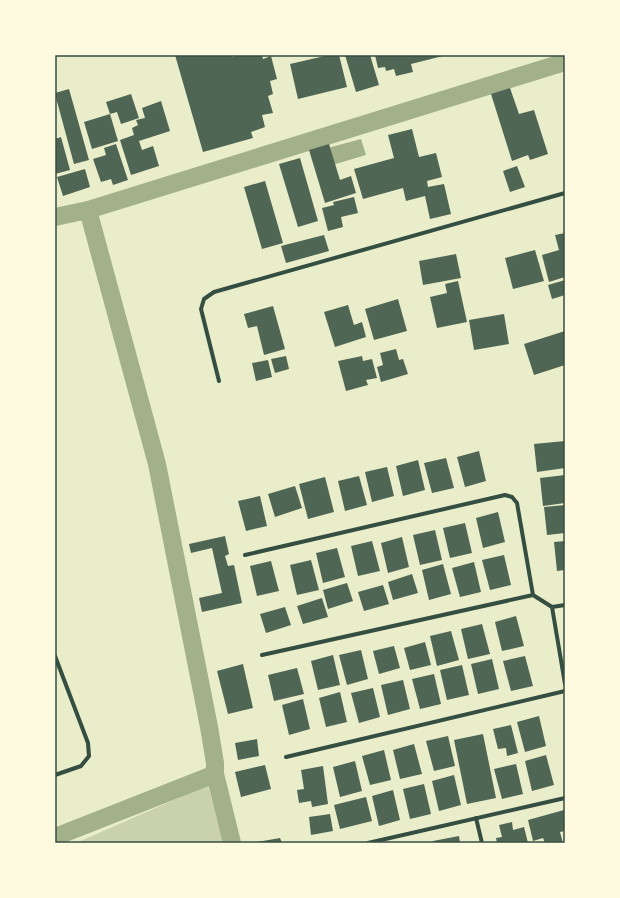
<svg xmlns="http://www.w3.org/2000/svg" width="620" height="898" font-family="Mulish,sans-serif">
  <style>
    .green { fill: #cad2ad }
    .water { fill: #a3b18a }
    .lines { fill: none; stroke-linecap: round; stroke-linejoin: round }
    .canal { stroke: #a3b18a; stroke-width: 18 }
    .building { fill: #4f6655 }
    .minor { stroke: #344e41; stroke-width: 4 }
    .neatline { fill: none; stroke: #344e41; stroke-width: 1.5 }
  </style>
  <rect width="100%" height="100%" fill="#e9edc9"/>
  <path class="green" d="M208,785L223,843H76Z"/>
  <path class="water" d="M361,139L366,155L329,166L324,149Z"/>
  <g class="lines">
    <path class="canal" d="M55,217L88,210
      M55,837L215,774
      M232,843L215,774V763L209,727L157,464L88,210L565,62"/>
  </g>
  <path class="building" d="M175,55H232V57L238,55H262L263,59L271,56L277,79L270,81L273,94L268,96L273,113L262,115L265,127L251,132L253,138L203,152Z
    M329,55H339L347,87L298,99L290,64Z
    M345,55H370L379,85L356,92Z
    M375,55H443V56L411,64L413,72L396,76L394,69L386,71L385,67L378,68Z
    M510,88L519,114L534,110L548,154L530,160L528,155L512,161L491,94Z
    M69,89L89,160L74,164L55,94V93Z
    M131,94L139,118L121,124L117,112L110,114L118,141L92,149L84,122L110,114L106,102Z
    M161,101L170,131L139,141L142,150L153,146L159,166L131,175L120,140L134,135L132,128L138,125L136,120L145,118L142,108Z
    M412,129L419,157L436,153L442,177L427,181L428,187L444,184L451,214L430,219L425,196L406,201L403,188L363,199L354,169L394,158L388,135Z
    M61,137L70,170L55,174V139Z
    M116,144L128,180L113,185L111,179L101,182L93,159L106,155L104,148Z
    M329,144L340,180L351,176L356,193L325,203L309,150Z
    M300,158L318,221L298,227L279,164Z
    M517,166L525,187L510,192L503,171Z
    M85,169L90,187L63,196L57,177Z
    M265,181L283,243L262,249L244,187Z
    M354,197L358,213L341,217L343,227L328,231L322,208L334,205L333,202Z
    M565,233V277L549,282L542,255L559,250L555,235Z
    M324,235L329,251L286,263L281,246Z
    M535,250L544,281L513,289L505,258Z
    M456,254L461,278L423,285L419,261Z
    M565,280V295L552,299L548,285Z
    M458,281L467,322L437,328L430,297L447,293L445,284Z
    M398,299L407,331L374,340L365,309Z
    M348,305L354,325L362,322L366,337L335,347L324,312Z
    M273,306L285,349L264,355L257,326L248,328L244,314Z
    M504,314L509,344L474,350L469,320Z
    M565,331V365L534,375L524,344Z
    M396,349L399,360L403,359L408,374L381,382L377,367L383,365L380,353Z
    M286,356L289,369L275,373L271,359Z
    M362,356L363,361L372,359L377,378L366,380L368,385L346,391L338,361Z
    M268,360L272,377L256,381L252,363Z
    M565,441V468L537,472L534,444Z
    M479,451L486,481L465,487L457,457Z
    M446,458L454,488L432,493L424,463Z
    M418,460L425,490L403,496L396,466Z
    M387,467L394,496L372,502L365,472Z
    M565,475V503L543,506L540,478Z
    M359,476L367,505L345,511L338,481Z
    M325,477L334,512L308,519L299,484Z
    M295,486L302,508L275,517L268,494Z
    M260,496L267,526L246,531L238,501Z
    M565,505V533L547,535L544,507Z
    M498,512L505,542L483,548L476,518Z
    M465,523L472,553L450,558L443,528Z
    M435,530L442,560L420,565L413,535Z
    M225,536L229,554L225,556L228,566L234,565L242,603L202,612L199,598L222,593L212,548L191,553L189,544Z
    M402,537L409,567L388,573L381,543Z
    M372,541L380,571L358,576L351,546Z
    M565,541V570L557,571L554,542Z
    M337,548L345,577L323,583L316,553Z
    M504,555L511,585L490,590L482,560Z
    M311,560L319,590L297,595L290,565Z
    M271,561L279,591L257,596L250,566Z
    M474,562L481,592L460,597L452,568Z
    M443,564L451,594L429,600L422,570Z
    M412,574L418,593L393,600L388,582Z
    M347,583L353,601L328,609L323,590Z
    M383,585L389,604L364,611L358,592Z
    M322,598L328,617L303,624L297,606Z
    M285,607L291,625L266,633L260,614Z
    M516,616L524,646L502,651L495,622Z
    M482,624L490,654L468,659L461,629Z
    M451,631L459,660L437,666L430,636Z
    M425,642L431,665L410,670L404,648Z
    M394,646L400,668L379,674L373,651Z
    M361,650L368,679L347,685L339,655Z
    M333,655L340,685L318,690L311,661Z
    M525,656L533,686L511,691L503,661Z
    M492,659L499,689L478,694L471,664Z
    M243,664L253,708L228,714L217,671Z
    M462,665L469,695L447,700L440,670Z
    M297,668L304,694L274,701L268,675Z
    M434,674L441,704L420,709L412,679Z
    M403,680L410,709L388,715L381,685Z
    M373,688L380,717L359,723L351,693Z
    M340,692L347,722L326,727L319,698Z
    M303,699L310,729L289,735L282,705Z
    M539,716L546,746L525,752L517,722Z
    M511,725L518,753L507,756L506,748L498,749L493,729Z
    M483,734L496,798L467,804L454,740Z
    M448,736L455,766L434,771L426,741Z
    M257,739L259,756L238,760L235,743Z
    M414,744L422,774L400,779L393,750Z
    M384,750L391,780L370,785L362,756Z
    M546,755L554,785L532,791L525,761Z
    M355,761L362,791L340,797L333,767Z
    M516,764L523,794L502,799L494,769Z
    M265,765L271,789L241,797L235,772Z
    M323,766L328,804L312,807L311,801L299,803L297,790L304,789L301,770Z
    M454,775L461,805L439,811L432,781Z
    M424,784L431,814L410,819L403,789Z
    M393,790L400,820L379,826L372,796Z
    M366,797L372,821L340,829L334,805Z
    M564,810L565,813V831L560,832L563,843H545L543,838L533,841L528,820Z
    M330,814L333,831L311,835L309,817Z
    M512,822L513,830L524,827L528,843H497L496,838L502,837L499,825Z
    M459,836L460,843H433V841Z
    M280,838L282,843H257V842Z"/>
  <g class="lines">
    <path class="minor" d="M219,381L201,309L204,299L214,292L565,193
      M245,555L505,495L512,497L517,503L533,595L552,607
      M552,607L565,684
      M552,607L565,605
      M262,655L533,595
      M55,656L88,743L89,756L81,766L55,775
      M286,757L565,691
      M476,818L482,843
      M368,843L565,798"/>
  </g>
  <rect width="620" height="898" fill="none" stroke="#fefae0" stroke-width="112"/>
  <rect x="56" y="56" width="508" height="786" class="neatline"/>
</svg>
